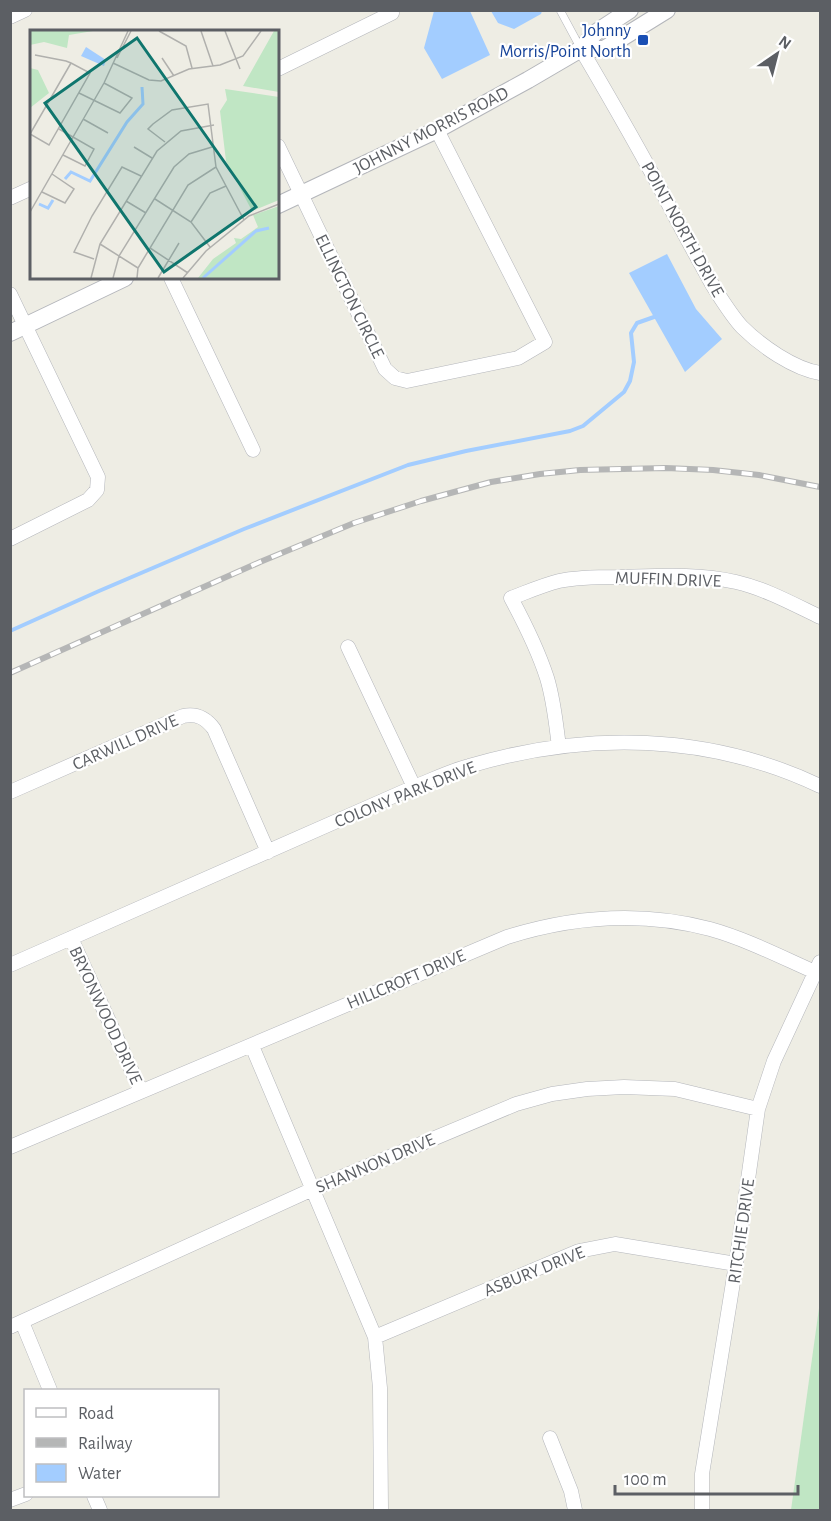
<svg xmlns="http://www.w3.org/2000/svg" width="831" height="1521" font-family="'Alegreya Sans',sans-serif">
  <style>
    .green { fill: #c0e6c4 }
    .water { fill: #a3cdff }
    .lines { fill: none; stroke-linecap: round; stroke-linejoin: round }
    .stream { stroke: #a3cdff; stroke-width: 4 }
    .service-casing { stroke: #b4b6bb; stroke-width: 8 }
    .minor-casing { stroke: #b4b6bb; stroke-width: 15 }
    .tertiary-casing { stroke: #b4b6bb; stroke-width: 18 }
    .service { stroke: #fff; stroke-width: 7 }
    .minor { stroke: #fff; stroke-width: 14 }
    .tertiary { stroke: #fff; stroke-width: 16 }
    .rail-casing { stroke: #b5b6b6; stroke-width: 6 }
    .rail { stroke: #fff; stroke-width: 4; stroke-dasharray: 11; stroke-linecap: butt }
    .transit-dot { fill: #1a4fb4; stroke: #fff; stroke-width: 2 }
    .labels { text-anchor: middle; stroke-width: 4.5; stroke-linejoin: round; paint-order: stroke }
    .transit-label { font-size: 18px; fill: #164399; stroke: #fff; text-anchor: end }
    .street-label { font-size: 18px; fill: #5c5f64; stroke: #fff }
    .inset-river { fill: none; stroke: #a3cdff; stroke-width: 3 }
    .inset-road { fill: none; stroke: #b0b0ad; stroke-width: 1.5 }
    .view { fill: #0f766e; fill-opacity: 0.15; stroke: #0f766e; stroke-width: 3 }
    .inset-edge { fill: none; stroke: #5c5f64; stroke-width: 3 }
  </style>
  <rect width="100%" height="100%" fill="#eeede4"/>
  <path class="green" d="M820,1301V1510H791Z"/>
  <path class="water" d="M434,11H470L490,55L442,79L424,48Z
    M491,11H542L541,14L514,29L498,23Z
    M667,254L696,309L722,339L685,372L629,273Z"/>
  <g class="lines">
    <path class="stream" d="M10,631L99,591L244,529L408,465L466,451L570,431L583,426L624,392L630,381L634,362L631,333L637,323L654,317"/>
    <defs>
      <path id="service" d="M560,10L581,49"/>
      <path id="minor" d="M10,17L25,10
        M581,49C611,100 641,152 669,205C683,232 698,259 713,286C722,300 731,315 742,327C761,346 794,369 820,373
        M278,69L392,13L390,10
        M278,146L385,369L395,378L407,381L518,358L545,342L437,130
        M10,198L32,188
        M171,278L253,450
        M10,294L98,477L97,490L88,500L10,539
        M348,647L414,787
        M559,747C556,724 554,701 547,678C538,650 525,624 511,598C527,592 543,585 559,581C577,577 598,577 618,577C657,576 698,573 736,582C766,589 793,604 820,617
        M10,792L183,716C197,713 206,718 214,729L268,852
        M71,938L141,1091
        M10,965L414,787C432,780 450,771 469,766C587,731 708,733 820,786
        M252,1046L375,1337L380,1388L381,1510
        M10,1147L507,937C574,916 642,911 710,929C746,939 781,957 815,972
        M22,1322L50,1390
        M10,1327L313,1189L516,1104L552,1094L587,1089L624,1087L675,1089L758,1109
        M375,1337L579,1251L615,1244L736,1264
        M550,1438L571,1491L575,1510
        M94,1496L100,1510
        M10,1500L26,1494
        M702,1510V1474L736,1264L758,1109L774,1061L820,962"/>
      <path id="tertiary" d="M581,49H604L667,10
        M278,205L437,130L528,80L581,49L595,33L630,10
        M10,333L125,278"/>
    </defs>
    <use href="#service" class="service-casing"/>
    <use href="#minor" class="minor-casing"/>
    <use href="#tertiary" class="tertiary-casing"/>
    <use href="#service" class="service"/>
    <use href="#minor" class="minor"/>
    <use href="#tertiary" class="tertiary"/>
    <defs>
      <path id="rail" d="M10,673L260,562L354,523L421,501L491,482L540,474L580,470L666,468L713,470L759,475L820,487"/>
    </defs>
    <use href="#rail" class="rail-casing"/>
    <use href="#rail" class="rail"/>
  </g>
  <rect class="transit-dot" x="637" y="34" width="12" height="12" rx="3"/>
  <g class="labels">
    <g class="transit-label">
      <text x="631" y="36">Johnny<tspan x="631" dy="21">Morris/Point North</tspan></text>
    </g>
    <g class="street-label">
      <text transform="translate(431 130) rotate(-27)" y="6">JOHNNY MORRIS ROAD</text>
      <text transform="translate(683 229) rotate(61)" y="6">POINT NORTH DRIVE</text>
      <text transform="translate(350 296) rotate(64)" y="6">ELLINGTON CIRCLE</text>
      <text transform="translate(668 579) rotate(2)" y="6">MUFFIN DRIVE</text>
      <text transform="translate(125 742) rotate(-24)" y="6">CARWILL DRIVE</text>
      <text transform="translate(405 794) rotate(-22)" y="6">COLONY PARK DRIVE</text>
      <text transform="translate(406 979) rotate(-23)" y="6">HILLCROFT DRIVE</text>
      <text transform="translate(106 1015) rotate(65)" y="6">BRYONWOOD DRIVE</text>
      <text transform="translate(375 1163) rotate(-23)" y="6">SHANNON DRIVE</text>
      <text transform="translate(741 1231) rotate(-82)" y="6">RITCHIE DRIVE</text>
      <text transform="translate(534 1271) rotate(-22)" y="6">ASBURY DRIVE</text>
    </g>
  </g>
  <g transform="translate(30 30)">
    <rect width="249" height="249" fill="#eeede4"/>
    <path d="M0,1H63L39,5L37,18L14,12L0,15ZM244,1H249V62L213,56ZM0,38L8,40L19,63L0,78ZM195,59L249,67V170L222,181L196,131L190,81L197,70ZM249,176V248H168L183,229L206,213L204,208L211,209L228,197L223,185Z" fill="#c0e6c4"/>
    <path d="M56,17L76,30L74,36L51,26Z" fill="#a3cdff"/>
    <path class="inset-river" d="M35,149L41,142L60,151L97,92L113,74L112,57M9,174L18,178L23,170M173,248L226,201L239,198"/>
    <path class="inset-road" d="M129,1L156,16L162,38M171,1L183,36M195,1L210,39M5,25L36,31L41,33L60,43L19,115L0,104L41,33M87,28L101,1M132,28L144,46M83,33L119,50L131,51L159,39L190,35L213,26L231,1M49,63L90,83L102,68L74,53M53,89L78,103M29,99L64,119L55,136L33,125M135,112L118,99L123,94L142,80L178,74L186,137L214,190M104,117L122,128M12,162L35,173L44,159L22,144M125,169L161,192L180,217M96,171L116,183M0,182L74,53L98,1M161,192L180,163L196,156M70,214L108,238M120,218L158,243M64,229L44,222L62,186L92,137L111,146M61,248L70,214L127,121L151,101L184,95M83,248L89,226L144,137L159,124L182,117M107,248L108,238L158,155L186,137M128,248L149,213M153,248L176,221L219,186L249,174"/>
    <path class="view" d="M107,8L226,177L134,242L15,73Z"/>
    <rect width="249" height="249" class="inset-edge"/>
  </g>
  <rect width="831" height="1521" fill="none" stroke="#5c5f64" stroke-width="24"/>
  <rect x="24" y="1389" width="195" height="108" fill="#ffffff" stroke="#bebfc1" stroke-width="1.5"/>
  <rect x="36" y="1408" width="30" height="9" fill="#ffffff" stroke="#bebfc1" stroke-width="1.5"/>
  <text x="78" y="1419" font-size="18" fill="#5c5f64">Road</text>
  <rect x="36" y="1438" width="30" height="9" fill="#b5b6b6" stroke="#bebfc1" stroke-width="1.5"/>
  <text x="78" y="1449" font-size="18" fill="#5c5f64">Railway</text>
  <rect x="36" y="1464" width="30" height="18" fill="#a3cdff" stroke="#bebfc1" stroke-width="1.5"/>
  <text x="78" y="1479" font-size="18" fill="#5c5f64">Water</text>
  <g transform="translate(777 54) rotate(35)" stroke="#ffffff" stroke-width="4.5" paint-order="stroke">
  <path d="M0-4.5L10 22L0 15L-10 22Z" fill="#5c5f64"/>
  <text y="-9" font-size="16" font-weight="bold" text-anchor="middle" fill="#5c5f64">N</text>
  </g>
  <path d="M615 1485v9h183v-9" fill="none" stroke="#5c5f64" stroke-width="3"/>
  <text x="624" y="1485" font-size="18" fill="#5c5f64" stroke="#ffffff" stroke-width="4.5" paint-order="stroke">100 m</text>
</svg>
